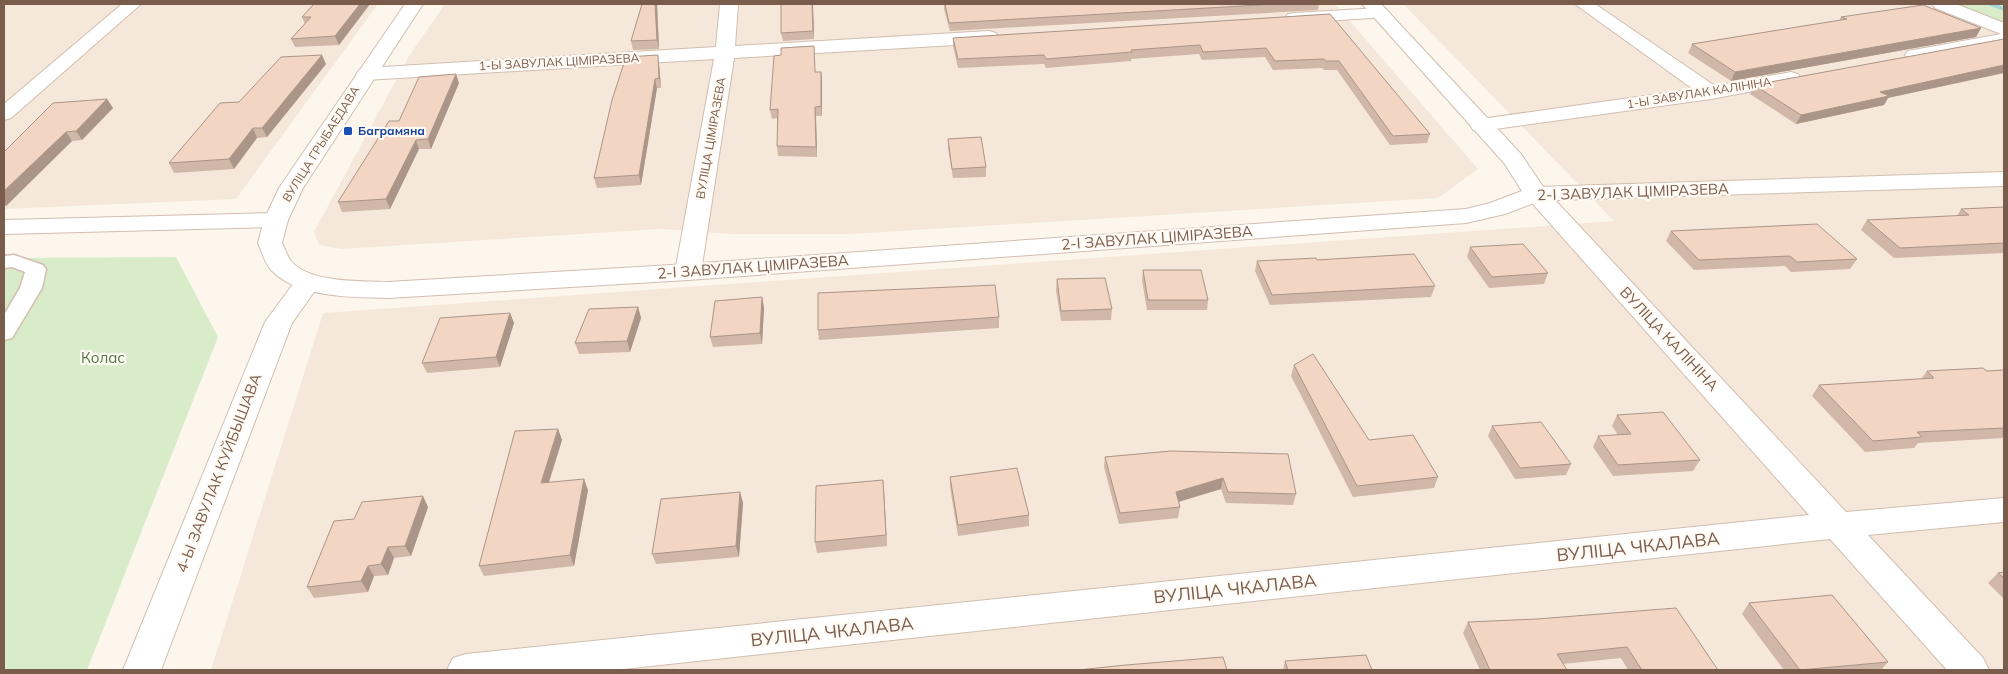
<svg xmlns="http://www.w3.org/2000/svg" width="2008" height="674" font-family="Mulish,sans-serif">
  <style>
    .residential { fill: #f5e8da }
    .green { fill: #d8ecc9 }
    .lines { fill: none; stroke-linecap: round; stroke-linejoin: round }
    .stream { fill: #a5d3da; fill-rule: evenodd }
    .service-casing { stroke: #d1beb0; stroke-width: 3 }
    .minor-casing { stroke: #d1beb0; stroke-width: 2 }
    .tertiary-casing { stroke: #d1beb0; stroke-width: 2 }
    .service { fill: #fff; fill-rule: evenodd }
    .minor { fill: #fff; fill-rule: evenodd }
    .tertiary { fill: #fff; fill-rule: evenodd }
    .wall { fill: #d1b7a8 }
    .shaded-wall { fill: #aa9588 }
    .building { fill: #f3d5c3; stroke: #aa9588 }
    .transit-dot { fill: #1a4fb4; stroke: #fffaf3; stroke-width: 2 }
    .labels { text-anchor: middle; stroke-width: 4.5; stroke-linejoin: round; paint-order: stroke }
    .far-street-label { font-size: 12px; fill: #7a5c4d; stroke: #fffaf3 }
    .far-transit-label { font-size: 12px; font-weight: bold; fill: #164399; stroke: #fffaf3; text-anchor: start }
    .street-label { font-size: 15px; fill: #7a5c4d; stroke: #fffaf3 }
    .park-label { font-size: 15px; fill: #537a41; stroke: #fffaf3 }
    .near-street-label { font-size: 18px; fill: #7a5c4d; stroke: #fffaf3 }
  </style>
  <rect width="100%" height="100%" fill="#fdf6ec"/>
  <path class="residential" d="M4,4H378L236,199L4,209Z
    M445,4H1335L1478,169L1438,198L851,234H731L661,229L341,249L319,245L314,232L409,56Z
    M1403,4H1926L2004,34V670H211L323,313L1614,221Z"/>
  <path class="green" d="M1953,4H2004V24Z
    M176,257L218,337L87,670H4V258Z"/>
  <g class="lines">
    <path class="stream" d="M1985,4H1995L2004,7V11Z"/>
    <defs>
      <path id="service" d="M14,255L43,265L46,269L42,288L12,338L4,340V315L20,288L25,272L12,267L4,268V256Z"/>
      <path id="minor" d="M122,4H141L11,118L4,120V104Z
        M720,4H738L735,46L989,31L996,33L998,37L996,41L989,43L734,58L701,272L697,277L688,280L679,277L675,272L714,59L366,80L359,78L356,74L359,70L366,68L716,47Z
        M1575,4H1595L1715,86L1791,72L1798,74L1801,78L1798,82L1791,84L1711,99L1481,131L1473,130L1470,125L1473,120L1481,119L1693,89Z
        M1932,4H1956L2004,23V45L1915,61L1908,59L1905,55L1908,51L2001,34L1935,8Z
        M1380,8L1386,9L1389,13L1386,17L1294,23L1288,22L1285,18L1288,14L1294,13Z
        M2004,172V186L1555,200L1846,512L2004,498V522L1868,535L1983,658L1989,670H1947L1830,539L614,670H447L453,658L466,654L1809,515L1524,194L1528,189L1536,187Z
        M276,213L285,215L288,220L285,225L276,227L4,234V220Z
        M308,274L317,276L321,282L292,323L161,670H123L265,322L299,276Z"/>
      <path id="tertiary" d="M405,4H423L303,188L288,220L282,243C285,248 287,256 291,261C309,283 362,281 388,282L688,264L1466,209L1490,203L1522,191L1504,163L1362,4H1381L1521,154L1548,194L1544,199L1505,214L1466,223L688,280L388,298C352,297 299,298 272,271C265,264 262,252 258,243L264,220L279,188Z"/>
    </defs>
    <use href="#service" class="service-casing"/>
    <use href="#minor" class="minor-casing"/>
    <use href="#tertiary" class="tertiary-casing"/>
    <use href="#service" class="service"/>
    <use href="#minor" class="minor"/>
    <use href="#tertiary" class="tertiary"/>
  </g>
  <path class="wall" d="M370,4L339,45L295,47L291,39L305,24L302,17Z
    M642,4H657L659,49L633,50L631,41Z
    M781,4H813L814,39L783,41L781,33Z
    M944,4H1319L1318,10L950,31L944,9Z
    M1330,14L1430,134L1427,143L1390,145L1337,70H1324L1322,68L1273,70L1265,57L1202,60L1199,54L1131,59V61L1046,68L1044,64L958,68L953,46V38Z
    M1841,17L1981,28L1976,37L1731,81L1688,53L1692,44L1839,21Z
    M814,46L815,72H821L822,81V116H816L817,157L778,156L777,146V118L772,119L770,110L781,55Z
    M326,64L267,137L257,138L234,169L174,173L169,163L239,102Z
    M659,64L661,88H657L641,185L597,188L594,178Z
    M459,83L431,149H419L390,209L342,212L338,202L399,121Z
    M1754,85L1888,98L1884,105L1796,124L1750,94Z
    M107,99L113,108L82,140L72,141L6,206L4,204V152Z
    M948,139L986,167V177L953,178L948,148Z
    M2004,207V253L1894,258L1861,230L1867,220L1957,216L1961,209Z
    M1671,231L1857,259L1850,269L1791,272L1785,266L1694,270L1666,241Z
    M1470,247L1548,273L1544,284L1489,288L1467,257Z
    M1257,261L1435,286L1431,297L1270,305L1255,271Z
    M1143,270L1208,300L1207,310H1147L1142,280Z
    M1057,279L1112,309L1111,320L1061,321L1056,290Z
    M762,297L764,308L762,344L713,347L710,337Z
    M638,307L641,318L630,352L579,354L575,343Z
    M510,313L514,323L500,367L427,373L422,363Z
    M999,317V328L819,340L818,330Z
    M1294,365L1369,440L1438,477L1434,488L1353,497L1291,376Z
    M2004,370V438L1918,443L1914,448L1865,452L1812,396L1819,385L1921,379L1927,371H1987Z
    M1617,415L1700,460L1693,471L1613,476L1593,447L1598,436L1618,435L1612,426Z
    M1492,426L1571,464L1566,475L1515,479L1488,436Z
    M558,429L562,440L549,483L588,490L574,566L484,576L479,566Z
    M1171,451L1296,494L1293,505L1226,503L1221,489L1179,502L1180,507L1178,518L1119,524L1104,467L1105,457Z
    M950,477L1029,515V526L958,536L950,487Z
    M884,491L887,546L817,553L815,542Z
    M740,492L743,503L739,557L656,564L652,554Z
    M428,507L411,556L394,558L388,575L374,576L368,592L314,598L307,587L354,519Z
    M2004,572V599L1988,583L1998,573Z
    M1749,603L1888,662L1881,670H1784L1742,614Z
    M1537,619L1718,670H1628L1621,658L1563,664L1567,670H1480L1463,633L1468,622Z
    M1285,661L1372,670H1283Z"/>
  <path class="shaded-wall" d="M360,4H370L339,45L335,36Z
    M655,4H657L659,49L657,40Z
    M812,4H813L814,39L813,31Z
    M1981,28L1976,37L1731,81L1735,72Z
    M322,55L326,64L267,137L262,128Z
    M658,55L659,64L661,88L659,78Z
    M2004,61V73L1888,98L1884,105L1796,124L1801,115L1880,92Z
    M821,72L822,81V116L821,106Z
    M456,74L459,83L431,149L428,139Z
    M655,79L657,88L641,185L639,175Z
    M107,99L113,108L82,140L76,131Z
    M815,107L816,116L817,157L816,147Z
    M253,128L257,138L234,169L229,159Z
    M66,132L72,141L6,206L4,203V191Z
    M416,140L419,149L390,209L386,199Z
    M762,297L764,308L762,344L760,333Z
    M638,307L641,318L630,352L627,341Z
    M510,313L514,323L500,367L496,357Z
    M558,429L562,440L545,494L541,483Z
    M1223,478L1221,489L1174,503L1176,492Z
    M584,479L588,490L574,566L570,555Z
    M883,480L884,491L887,546L886,535Z
    M740,492L743,503L739,557L736,546Z
    M423,496L428,507L411,556L405,546Z
    M388,547L394,558L388,575L381,564Z
    M368,566L374,576L368,592L361,581Z"/>
  <path class="building" d="M314,4H360L335,36L291,39L311,17H302Z
    M642,4H655L657,40L631,41Z
    M781,4H812L813,31L781,33Z
    M945,4H1277L949,23Z
    M1923,5L1981,28L1735,72L1692,44L1847,19L1841,17Z
    M1330,14L1430,134L1393,136L1339,61H1326L1324,59L1275,61L1266,48L1203,52L1200,45L1131,50L1132,52L1046,59L1044,55L958,59L953,38Z
    M2004,39V61H2003H2004V65L1880,92L1889,96L1801,115L1754,85Z
    M814,46L815,72H821V106L815,107L816,147L777,146L778,109L770,110L774,56L781,55V48Z
    M322,55L262,128H253L229,159L169,163L220,103L239,102L281,57Z
    M658,55L659,78L655,79L639,175L594,178L612,100L626,57Z
    M456,74L428,139L416,140L386,199L338,202L389,121H399L419,77Z
    M107,99L76,131L66,132L4,191V152L53,103Z
    M981,137L986,167L952,169L948,139Z
    M2004,207V243L1900,248L1867,220L1969,215L1961,209Z
    M1817,224L1857,259L1797,262L1790,256L1699,260L1671,231Z
    M1523,244L1548,273L1492,277L1470,247Z
    M1414,254L1435,286L1272,295L1257,261L1316,258L1317,260Z
    M1143,270H1201L1208,300H1148Z
    M1105,278L1112,309L1061,311L1057,279Z
    M995,285L999,317L818,330V293Z
    M762,297L760,333L710,337L715,301Z
    M638,307L627,341L575,343L589,309Z
    M510,313L496,357L422,363L440,318Z
    M1313,354L1369,440L1413,435L1438,477L1357,486L1294,365Z
    M1983,368L1987,371L2004,370V428L1917,432L1922,437L1873,441L1819,385L1934,378L1927,371Z
    M1663,412L1700,460L1618,465L1598,436L1631,434L1617,415Z
    M1541,422L1571,464L1520,468L1492,426Z
    M558,429L541,483L584,479L570,555L479,566L515,431Z
    M1171,451L1288,454L1296,494L1228,492L1223,478L1176,492L1180,507L1120,513L1105,457Z
    M1017,468L1029,515L958,525L950,477Z
    M883,480L886,535L815,542L816,486Z
    M740,492L736,546L652,554L661,499Z
    M423,496L405,546L388,547L381,564L368,566L361,581L307,587L334,521L354,519L362,502Z
    M2004,572V578L1998,573Z
    M1832,595L1888,662L1800,670L1749,603Z
    M1676,608L1718,670H1642L1627,647L1557,654L1567,670H1490L1468,622L1537,619Z
    M1366,655L1372,670H1288L1285,661Z
    M1223,657L1227,670H1078L1126,665Z"/>
  <rect class="transit-dot" x="343" y="126" width="10" height="10" rx="2.5"/>
  <g class="labels">
    <g class="far-street-label">
      <text transform="translate(559 62) rotate(-3)" y="4">1-Ы ЗАВУЛАК ЦІМІРАЗЕВА</text>
      <text transform="translate(1699 93) rotate(-9)" y="4">1-Ы ЗАВУЛАК КАЛІНІНА</text>
      <text transform="translate(711 138) rotate(-80)" y="4">ВУЛІЦА ЦІМІРАЗЕВА</text>
      <text transform="translate(321 144) rotate(-58)" y="4">ВУЛІЦА ГРЫБАЕДАВА</text>
    </g>
    <g class="far-transit-label">
      <text x="358" y="135">Баграмяна</text>
    </g>
    <g class="street-label">
      <text transform="translate(1633 192) rotate(-2)" y="5">2-І ЗАВУЛАК ЦІМІРАЗЕВА</text>
      <text transform="translate(1157 238) rotate(-4)" y="5">2-І ЗАВУЛАК ЦІМІРАЗЕВА</text>
      <text transform="translate(753 267) rotate(-4)" y="5">2-І ЗАВУЛАК ЦІМІРАЗЕВА</text>
      <text transform="translate(1669 339) rotate(47)" y="5">ВУЛІЦА КАЛІНІНА</text>
      <text transform="translate(219 473) rotate(-69)" y="5">4-Ы ЗАВУЛАК КУЙБЫШАВА</text>
    </g>
    <g class="park-label">
      <text x="103" y="363">Колас</text>
    </g>
    <g class="near-street-label">
      <text transform="translate(1638 547) rotate(-6)" y="6">ВУЛІЦА ЧКАЛАВА</text>
      <text transform="translate(1235 589) rotate(-6)" y="6">ВУЛІЦА ЧКАЛАВА</text>
      <text transform="translate(832 632) rotate(-6)" y="6">ВУЛІЦА ЧКАЛАВА</text>
    </g>
  </g>
  <rect width="2008" height="674" fill="none" stroke="#7a5c4d" stroke-width="10"/>
</svg>
